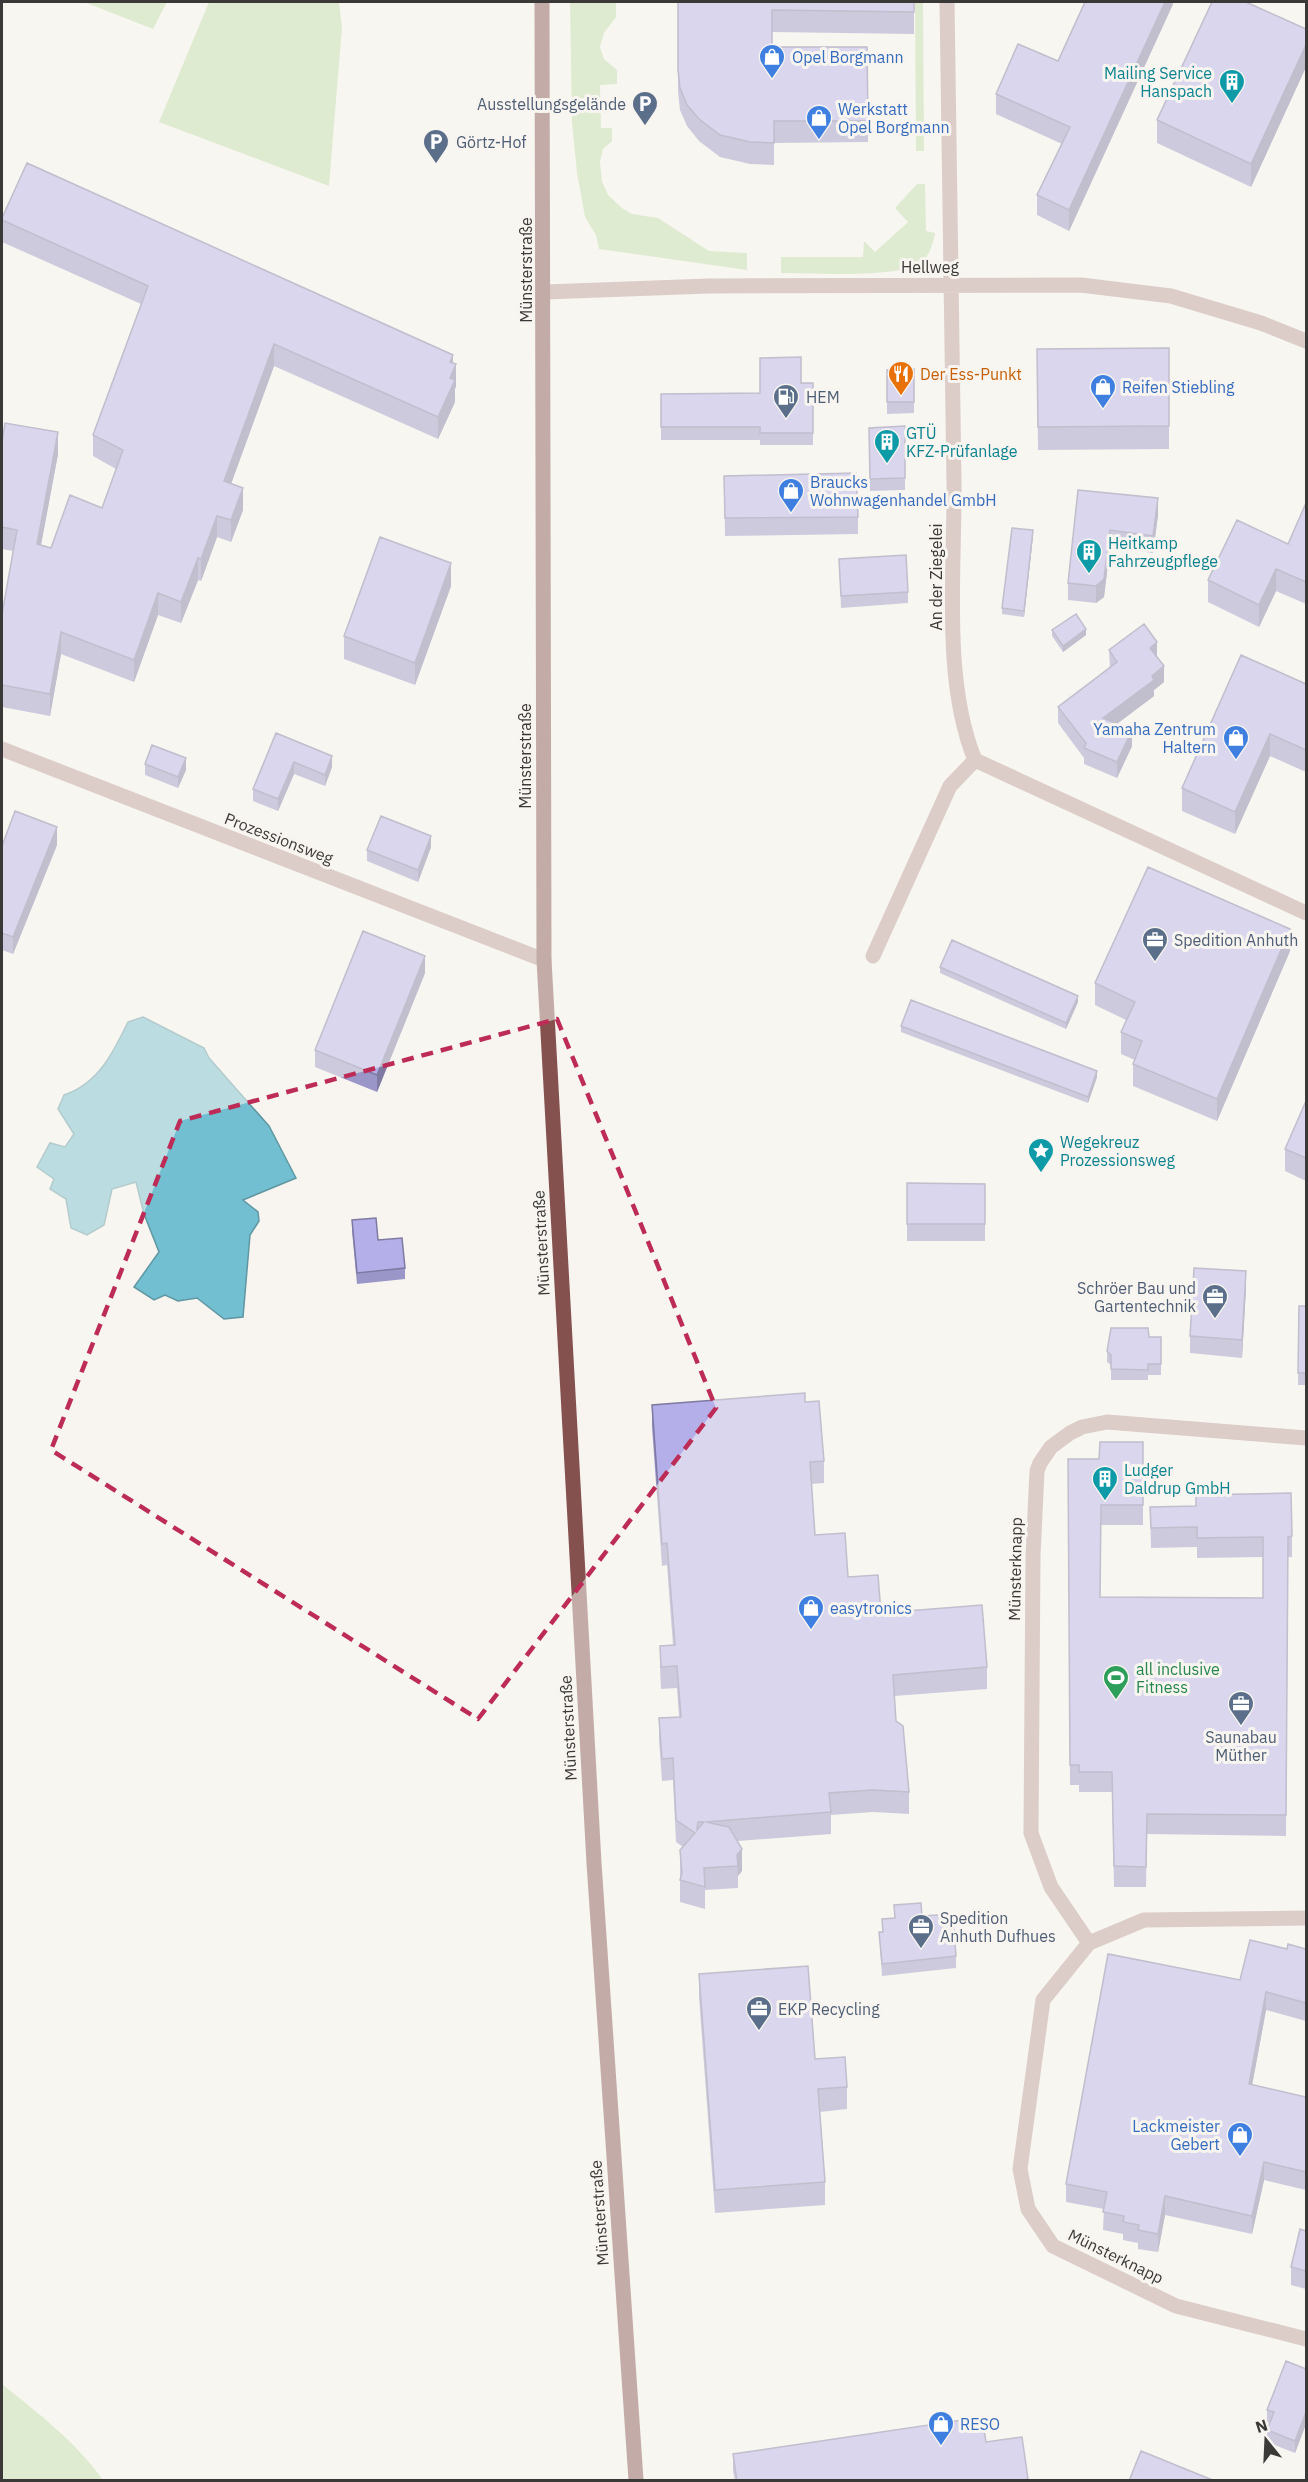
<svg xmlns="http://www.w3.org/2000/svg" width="1308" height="2482" font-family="'IBM Plex Sans',sans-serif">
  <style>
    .green { fill: #c2deac }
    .water { fill: #71bfd0; stroke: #6097a2; stroke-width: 1.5 }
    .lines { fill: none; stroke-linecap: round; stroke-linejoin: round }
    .minor { stroke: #ba9b99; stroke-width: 15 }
    .major { stroke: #84514f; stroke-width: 15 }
    .wall { fill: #9b96c8 }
    .shaded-wall { fill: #7e7aa2 }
    .building { fill: #b4afe8; stroke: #7e7aa2; stroke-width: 1.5; fill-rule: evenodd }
    .marked { fill: none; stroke: #bc2c56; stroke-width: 4.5; stroke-dasharray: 12 8; stroke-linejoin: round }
    .labels { text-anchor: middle; stroke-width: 6; stroke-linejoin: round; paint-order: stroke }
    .shop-label { font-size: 16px; fill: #366cbe; stroke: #f8f5f0; text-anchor: start }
    .culture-label { font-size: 16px; fill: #0d838f; stroke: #f8f5f0; text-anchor: start }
    .service-label { font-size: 16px; fill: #4e5e75; stroke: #f8f5f0; text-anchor: start }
    .street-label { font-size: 16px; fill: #3a3937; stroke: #f8f5f0 }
    .food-label { font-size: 16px; fill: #c56008; stroke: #f8f5f0; text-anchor: start }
    .leisure-label { font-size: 16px; fill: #27864d; stroke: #f8f5f0; text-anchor: start }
  </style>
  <rect width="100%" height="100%" fill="#f8f5f0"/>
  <path class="green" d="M84,2H167L153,29Z
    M209,2H339L342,27L329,186L159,122Z
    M570,2H616V17L604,33L600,47L604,59L617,70V84L600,85L601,128H612V141L603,149L600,162L602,181L608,195L622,208L632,214L658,218L709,251L747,253V270L599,249L596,235L585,217L577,173L572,123Z
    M915,2H923L924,151H916Z
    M917,184H925L926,231L935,233C933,244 930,255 921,262C901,279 809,273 781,273V257H863L864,241L875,252L908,222L895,208Z
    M2,2384C38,2413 76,2442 103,2480H2Z"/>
  <path class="water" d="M143,1017L204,1048L209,1058L269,1126L296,1178L243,1200L258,1212L259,1221L250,1235L243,1317L224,1319L197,1298L178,1301L165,1295L154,1300L134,1287L159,1252L144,1214L136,1182L112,1189L104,1225L87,1235L71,1228L66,1199L50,1189L54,1179L37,1167L50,1143L65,1147L74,1134L58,1109L64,1095C98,1084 113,1053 128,1022Z"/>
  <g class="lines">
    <path class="minor" d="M947,2C949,162 952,322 954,482C955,568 942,680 975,760L1306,913
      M545,292L709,286L1081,285L1171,296L1261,323L1306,341
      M2,749L544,960
      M873,956L950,786L975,760
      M1306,1918L1144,1920L1089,1943L1043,2000L1020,2169L1028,2209L1053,2246L1176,2306L1306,2339
      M1089,1943L1051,1887L1031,1833L1033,1556L1037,1471L1040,1463L1051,1447L1070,1433L1082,1427L1107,1422L1306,1438"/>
    <path class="major" d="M542,2L544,960L594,1863L636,2480"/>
  </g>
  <path class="wall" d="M678,2H914V34L772,32V47H867L868,142L774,143V165L750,164L720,157L699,141L687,126L680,110L678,92Z
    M1173,2V4L1069,231L1037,215V195L1062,144L996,114V94L1058,61Z
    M1306,29V67L1251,187L1157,143V120Z
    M2,218L453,363L456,386L455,389V402L438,439L274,366L231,484L243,510L231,542L217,537L201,581L198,580L181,623L158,615L134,682L61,654L50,716L2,707V614L13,551L2,549V442L58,454L41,545L51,548L102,508L116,469L93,456V435L141,304L2,242Z
    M1169,348V449L1038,450L1037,349Z
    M914,369V413L887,414V370Z
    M801,383H813V445H760V440H661V394L760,393Z
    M905,426V490L870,491L869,428Z
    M724,476L858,517V534L725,536Z
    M1078,490L1158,515L1153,553L1110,547L1104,597L1096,603L1068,600V583Z
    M1306,503V604L1276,591L1259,627L1208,602V580L1288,544Z
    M1033,536L1024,617L1002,614V608Z
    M839,559L908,592V603L841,608Z
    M451,586L415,685L344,659V636Z
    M1052,630L1086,635L1063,652L1052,636Z
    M1109,650L1157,657L1164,682L1154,690V696L1117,724L1132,746L1117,778L1084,764V758L1058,723V707L1110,668Z
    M1306,684V772L1270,756L1235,834L1182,811V788Z
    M276,733L332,767L325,786L294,774L278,811L253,801V789Z
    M145,764L186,770L178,788L145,775Z
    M57,845L13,954L2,950V846Z
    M431,847L418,882L367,861V850Z
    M1290,951L1217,1121L1133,1086V1064L1135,1060L1121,1054V1032L1126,1020L1095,1005V983Z
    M940,967L1078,1002L1066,1029L940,973Z
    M425,973L377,1092L315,1067V1050Z
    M901,1026L1097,1077L1088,1103L901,1032Z
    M1306,1101V1181L1285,1171V1149Z
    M907,1183L985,1184V1241H907Z
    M352,1220L378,1240L405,1268V1279L357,1284L352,1231Z
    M1246,1288L1242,1358L1190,1353V1336Z
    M1299,1306H1306V1385H1298Z
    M1149,1337H1161V1375H1148V1380H1111V1365L1107,1362V1351Z
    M805,1402L824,1461V1483L811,1484L815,1535L848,1577L881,1613L987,1667V1689L894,1696L896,1721L909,1792V1814L873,1812L831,1815V1834L738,1841L742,1871L738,1876V1888L705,1890V1909L680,1902V1850L683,1847L676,1842L673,1780L662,1781L659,1740V1718L679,1717L677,1688L661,1689L660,1668V1646L673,1645L667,1565L662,1566L652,1427V1405Z
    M1143,1442V1525H1101L1100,1597L1263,1598V1557L1197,1558V1547L1151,1548L1150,1507L1292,1536V1557H1288L1286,1836L1147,1834L1146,1887H1114L1112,1792H1079V1785H1070L1068,1459H1099Z
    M894,1905L922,1916L956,1956V1968L882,1976L879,1932H882V1919L894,1918Z
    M1287,1949H1306V2021L1266,2010L1252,2085L1306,2097V2190L1264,2180L1252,2234L1165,2215L1158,2252L1138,2249V2243L1123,2240V2234L1103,2230L1104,2209L1066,2202V2184L1240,1980Z
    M699,1974L815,2059L847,2087V2109L820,2112L825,2182V2205L715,2213L699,1997Z
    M1306,2231V2289L1291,2285V2267Z
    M1306,2369V2424L1295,2453L1267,2442V2430L1270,2423L1267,2422V2410Z
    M1022,2437L1028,2481H735L733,2471V2454L986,2442Z"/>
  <path class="shaded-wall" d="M1165,2H1173V4L1069,231V210Z
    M1306,45V67L1251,187V164Z
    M274,344V366L224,503V481Z
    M453,355V372L456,364V386L455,389V402L438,439V417L450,362Z
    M58,432V454L37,566V544Z
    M243,488V510L231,542V520Z
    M1158,498V515L1153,553V536Z
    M217,516V537L201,581V559Z
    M1033,530V536L1024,617V611Z
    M1110,530V547L1104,597L1096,603V586Z
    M198,558V580L181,623V602Z
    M451,563V586L415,685V663Z
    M1276,569V591L1259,627V605Z
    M158,593V615L134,682V660Z
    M1086,629V635L1063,652V646Z
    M61,632V654L50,716V694Z
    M1157,642V658L1150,648Z
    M1164,666V682L1154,690V696L1103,734V718Z
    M1132,730V746L1117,778V762Z
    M1270,734V756L1235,834V812Z
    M332,756V767L325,786V775Z
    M186,758V770L178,788V777Z
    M294,762V774L278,811V799Z
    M57,827V845L13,954V937Z
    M431,836V847L418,882V870Z
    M1290,929V951L1217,1121V1099Z
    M425,956V973L377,1092V1075Z
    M1078,996V1002L1066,1029V1023Z
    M1097,1071V1077L1088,1103V1097Z
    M1246,1271V1288L1242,1358V1340Z
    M742,1849V1871L738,1876L737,1855Z
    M1266,1992V2010L1249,2102V2084Z
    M1264,2162V2180L1252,2234V2216Z
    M1165,2196V2215L1158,2252V2234Z
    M1306,2412V2424L1295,2453V2441Z"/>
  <path class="building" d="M678,2H914V12L772,10V47H867L868,121H774V143L750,142L720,135L699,119L687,105L680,88L678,70Z
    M1085,2H1165L1069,210L1037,195L1070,127L996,94L1018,44L1058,61Z
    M1212,2H1246L1306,29V45L1251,164L1157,120Z
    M27,163L453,355L450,362L456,364L450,378L455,380L438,417L274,344L224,481L243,488L231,520L217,516L201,559L198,558L181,602L158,593L134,660L61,632L50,694L2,685V614L17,530L2,527V442L5,423L58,432L37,544L51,548L70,495L102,508L123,450L93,435L148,286L2,220V218Z
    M1169,348V426L1038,427L1037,349Z
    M801,357V383H813V433H760V427H661V394L760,393V358Z
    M914,369V402H887V370Z
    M905,426V478L870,479L869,428Z
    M856,473L858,517L725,518L724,476Z
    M1078,490L1158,498L1153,536L1110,530L1104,579L1096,586L1068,583Z
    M1306,503V582L1276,569L1259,605L1208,580L1237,520L1288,544Z
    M1012,528L1033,530L1024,611L1002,608Z
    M380,537L451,563L415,663L344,636Z
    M906,555L908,592L841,596L839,559Z
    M1076,614L1086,629L1063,646L1052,630Z
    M1144,624L1157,642L1150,648L1164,666L1152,676L1154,680L1103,718L1132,730L1117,762L1084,748L1086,743L1058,707L1117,662L1109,650Z
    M1241,655L1306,684V750L1270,734L1235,812L1182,788Z
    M276,733L332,756L325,775L294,762L278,799L253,789Z
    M152,745L186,758L178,777L145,764Z
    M15,811L57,827L13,937L2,933V846Z
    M381,816L431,836L418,870L367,850Z
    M1148,867L1290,929L1217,1099L1133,1064L1142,1041L1121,1032L1135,1002L1095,983Z
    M363,931L425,956L377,1075L315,1050Z
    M952,940L1078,996L1066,1023L940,967Z
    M911,1000L1097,1071L1088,1097L901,1026Z
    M1306,1101V1158L1285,1149Z
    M907,1183L985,1184V1224H907Z
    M376,1218L378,1240L402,1238L405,1268L357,1273L352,1220Z
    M1194,1268L1246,1271L1242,1340L1190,1336Z
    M1299,1306H1306V1373H1298Z
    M1111,1328H1148L1149,1337H1161V1364H1148V1370L1111,1369V1355L1107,1351Z
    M805,1393V1402L819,1401L824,1461L810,1462L815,1535L845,1533L848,1577L878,1575L881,1613L982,1605L987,1667L893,1675L896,1721L903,1726L909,1792L873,1790L829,1793L831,1812L706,1822L729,1827L742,1849L737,1855L738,1866L704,1868L705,1887L680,1880L682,1873L680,1850L695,1833L676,1820L673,1758L662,1759L659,1718L681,1717L677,1666L661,1667L660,1646L675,1645L667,1543L662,1544L652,1405ZM698,1822H704L697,1830Z
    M1100,1442H1143V1505H1101L1100,1597L1263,1598V1537L1197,1538V1527L1151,1528L1150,1507L1196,1506V1495L1291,1493L1292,1536L1288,1537L1286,1815L1147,1814L1146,1867L1114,1866L1112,1772H1079V1765H1070L1068,1459H1099Z
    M921,1903L922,1916L953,1914L956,1956L882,1964L879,1932H883L882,1919L895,1918L894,1905Z
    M1250,1940L1287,1949L1288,1944L1306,1949V2003L1266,1992L1249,2084L1306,2097V2172L1264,2162L1252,2216L1165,2196L1158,2234L1138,2230L1139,2225L1123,2222L1124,2216L1103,2212L1107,2192L1066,2184L1108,1954L1240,1980Z
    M808,1966L815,2059L845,2057L847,2087L818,2089L825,2182L715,2190L699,1974Z
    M1300,2229L1306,2231V2271L1291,2267Z
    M1286,2361L1306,2369V2412L1295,2441L1267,2430L1274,2412L1267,2410Z
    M982,2417L986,2442L1022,2437L1028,2479L1019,2481H737L733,2454Z
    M1141,2451L1215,2481H1129Z"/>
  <path d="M0 0H1308V2482H0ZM557,1019L716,1408L478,1719L51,1450L180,1121Z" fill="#f8f5f0" fill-opacity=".55" fill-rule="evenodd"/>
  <path class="marked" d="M557,1019L716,1408L478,1719L51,1450L180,1121Z"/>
  <defs>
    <symbol id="shop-pin" viewBox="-11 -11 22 30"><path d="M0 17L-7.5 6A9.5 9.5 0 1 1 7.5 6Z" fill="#3f7fe0" stroke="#f8f5f0"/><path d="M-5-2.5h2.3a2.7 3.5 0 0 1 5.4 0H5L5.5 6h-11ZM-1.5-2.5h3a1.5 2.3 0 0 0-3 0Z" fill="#fff"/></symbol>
    <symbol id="building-pin" viewBox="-11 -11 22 30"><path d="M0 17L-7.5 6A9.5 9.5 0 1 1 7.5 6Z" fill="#0f9aa8" stroke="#f8f5f0"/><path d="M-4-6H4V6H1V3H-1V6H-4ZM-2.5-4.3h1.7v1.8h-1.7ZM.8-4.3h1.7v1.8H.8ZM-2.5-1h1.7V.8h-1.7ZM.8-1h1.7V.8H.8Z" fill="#fff"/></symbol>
    <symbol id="parking-pin" viewBox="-11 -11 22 30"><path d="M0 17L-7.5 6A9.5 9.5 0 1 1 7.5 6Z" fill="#5c6f8a" stroke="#f8f5f0"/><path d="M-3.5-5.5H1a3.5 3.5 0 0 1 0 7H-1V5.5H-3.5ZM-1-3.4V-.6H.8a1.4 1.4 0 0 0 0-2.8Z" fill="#fff"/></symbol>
    <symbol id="restaurant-pin" viewBox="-11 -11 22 30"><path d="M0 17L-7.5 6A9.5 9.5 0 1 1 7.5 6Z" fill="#e8710a" stroke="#f8f5f0"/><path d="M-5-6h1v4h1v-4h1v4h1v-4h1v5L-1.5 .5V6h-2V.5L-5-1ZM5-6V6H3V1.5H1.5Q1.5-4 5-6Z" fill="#fff"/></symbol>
    <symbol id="fuel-pin" viewBox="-11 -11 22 30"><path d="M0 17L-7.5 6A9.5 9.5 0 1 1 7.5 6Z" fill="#5c6f8a" stroke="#f8f5f0"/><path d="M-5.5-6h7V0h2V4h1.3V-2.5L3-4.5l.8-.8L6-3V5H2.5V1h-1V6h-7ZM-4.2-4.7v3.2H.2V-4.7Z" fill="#fff"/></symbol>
    <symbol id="office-pin" viewBox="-11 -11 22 30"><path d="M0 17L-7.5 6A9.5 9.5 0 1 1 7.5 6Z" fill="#5c6f8a" stroke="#f8f5f0"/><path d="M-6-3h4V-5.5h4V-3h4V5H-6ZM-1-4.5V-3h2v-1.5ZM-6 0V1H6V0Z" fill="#fff"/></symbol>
    <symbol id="sight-pin" viewBox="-11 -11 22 30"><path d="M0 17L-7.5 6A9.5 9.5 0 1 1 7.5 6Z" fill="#0f9aa8" stroke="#f8f5f0"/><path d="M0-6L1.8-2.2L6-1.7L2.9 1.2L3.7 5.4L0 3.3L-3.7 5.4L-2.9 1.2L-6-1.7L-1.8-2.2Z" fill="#fff"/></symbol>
    <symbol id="stadium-pin" viewBox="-11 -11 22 30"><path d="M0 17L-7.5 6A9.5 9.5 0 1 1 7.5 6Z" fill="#2e9e5b" stroke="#f8f5f0"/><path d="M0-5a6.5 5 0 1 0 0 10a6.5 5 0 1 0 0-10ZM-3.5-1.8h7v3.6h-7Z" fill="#fff"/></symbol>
  </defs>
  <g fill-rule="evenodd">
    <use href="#shop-pin" x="757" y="42" width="30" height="40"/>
    <use href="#building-pin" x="1217" y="67" width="30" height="40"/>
    <use href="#parking-pin" x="630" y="89" width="30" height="40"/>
    <use href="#shop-pin" x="804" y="103" width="30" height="40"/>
    <use href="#parking-pin" x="421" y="127" width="30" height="40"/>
    <use href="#restaurant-pin" x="886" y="359" width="30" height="40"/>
    <use href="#shop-pin" x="1088" y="372" width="30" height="40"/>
    <use href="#fuel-pin" x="771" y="382" width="30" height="40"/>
    <use href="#building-pin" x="872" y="427" width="30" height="40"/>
    <use href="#shop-pin" x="776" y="476" width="30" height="40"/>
    <use href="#building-pin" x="1074" y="537" width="30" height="40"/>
    <use href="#shop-pin" x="1221" y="723" width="30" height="40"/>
    <use href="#office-pin" x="1140" y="925" width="30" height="40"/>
    <use href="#sight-pin" x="1026" y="1136" width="30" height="40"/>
    <use href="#office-pin" x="1200" y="1282" width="30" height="40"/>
    <use href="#building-pin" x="1090" y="1464" width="30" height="40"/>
    <use href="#shop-pin" x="796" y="1593" width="30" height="40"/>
    <use href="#stadium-pin" x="1101" y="1663" width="30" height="40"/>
    <use href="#office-pin" x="1226" y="1689" width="30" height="40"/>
    <use href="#office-pin" x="906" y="1912" width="30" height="40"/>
    <use href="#office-pin" x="744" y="1994" width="30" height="40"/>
    <use href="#shop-pin" x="1225" y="2120" width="30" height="40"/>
    <use href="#shop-pin" x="926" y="2409" width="30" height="40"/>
  </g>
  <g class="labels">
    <g class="shop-label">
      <text x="792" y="63">Opel Borgmann</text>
      <text x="838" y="115">Werkstatt<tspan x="838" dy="18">Opel Borgmann</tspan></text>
      <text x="1122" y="393">Reifen Stiebling</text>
      <text x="810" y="488">Braucks<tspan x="810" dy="18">Wohnwagenhandel GmbH</tspan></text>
      <text x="1216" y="735" text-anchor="end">Yamaha Zentrum<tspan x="1216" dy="18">Haltern</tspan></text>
      <text x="830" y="1614">easytronics</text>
      <text x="1220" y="2132" text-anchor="end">Lackmeister<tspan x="1220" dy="18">Gebert</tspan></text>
      <text x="960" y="2430">RESO</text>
    </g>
    <g class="culture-label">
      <text x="1212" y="79" text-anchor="end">Mailing Service<tspan x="1212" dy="18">Hanspach</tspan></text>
      <text x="906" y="439">GTÜ<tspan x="906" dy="18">KFZ-Prüfanlage</tspan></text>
      <text x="1108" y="549">Heitkamp<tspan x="1108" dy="18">Fahrzeugpflege</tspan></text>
      <text x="1060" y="1148">Wegekreuz<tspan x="1060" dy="18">Prozessionsweg</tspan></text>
      <text x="1124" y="1476">Ludger<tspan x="1124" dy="18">Daldrup GmbH</tspan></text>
    </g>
    <g class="service-label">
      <text x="626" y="110" text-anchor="end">Ausstellungsgelände</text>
      <text x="456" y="148">Görtz-Hof</text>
      <text x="806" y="403">HEM</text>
      <text x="1174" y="946">Spedition Anhuth</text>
      <text x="1196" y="1294" text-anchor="end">Schröer Bau und<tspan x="1196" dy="18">Gartentechnik</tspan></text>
      <text x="1241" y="1743" text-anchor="middle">Saunabau<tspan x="1241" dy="18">Müther</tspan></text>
      <text x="940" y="1924">Spedition<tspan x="940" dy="18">Anhuth Dufhues</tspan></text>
      <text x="778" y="2015">EKP Recycling</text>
    </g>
    <g class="street-label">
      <text x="930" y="273">Hellweg</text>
      <text transform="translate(526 270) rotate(-90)" y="6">Münsterstraße</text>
      <text transform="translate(936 577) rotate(-90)" y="6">An der Ziegelei</text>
      <text transform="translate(525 756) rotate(-90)" y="6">Münsterstraße</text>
      <text transform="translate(279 838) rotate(21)" y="6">Prozessionsweg</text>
      <text transform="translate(541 1243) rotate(-93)" y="6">Münsterstraße</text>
      <text transform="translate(1015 1569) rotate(-89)" y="6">Münsterknapp</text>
      <text transform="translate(568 1728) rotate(-93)" y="6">Münsterstraße</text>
      <text transform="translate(599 2213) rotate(-94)" y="6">Münsterstraße</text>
      <text transform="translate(1116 2256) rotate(26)" y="6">Münsterknapp</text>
    </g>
    <g class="food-label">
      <text x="920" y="380">Der Ess-Punkt</text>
    </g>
    <g class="leisure-label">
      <text x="1136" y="1675">all inclusive<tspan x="1136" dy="18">Fitness</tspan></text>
    </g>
  </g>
  <rect width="1308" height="2482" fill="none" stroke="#3a3937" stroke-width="6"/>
  <g transform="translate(1266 2440) rotate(342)" stroke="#f8f5f0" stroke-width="4.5" paint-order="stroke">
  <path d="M0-4.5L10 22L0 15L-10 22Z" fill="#3a3937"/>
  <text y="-9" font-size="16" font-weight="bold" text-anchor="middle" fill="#3a3937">N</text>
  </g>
</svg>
